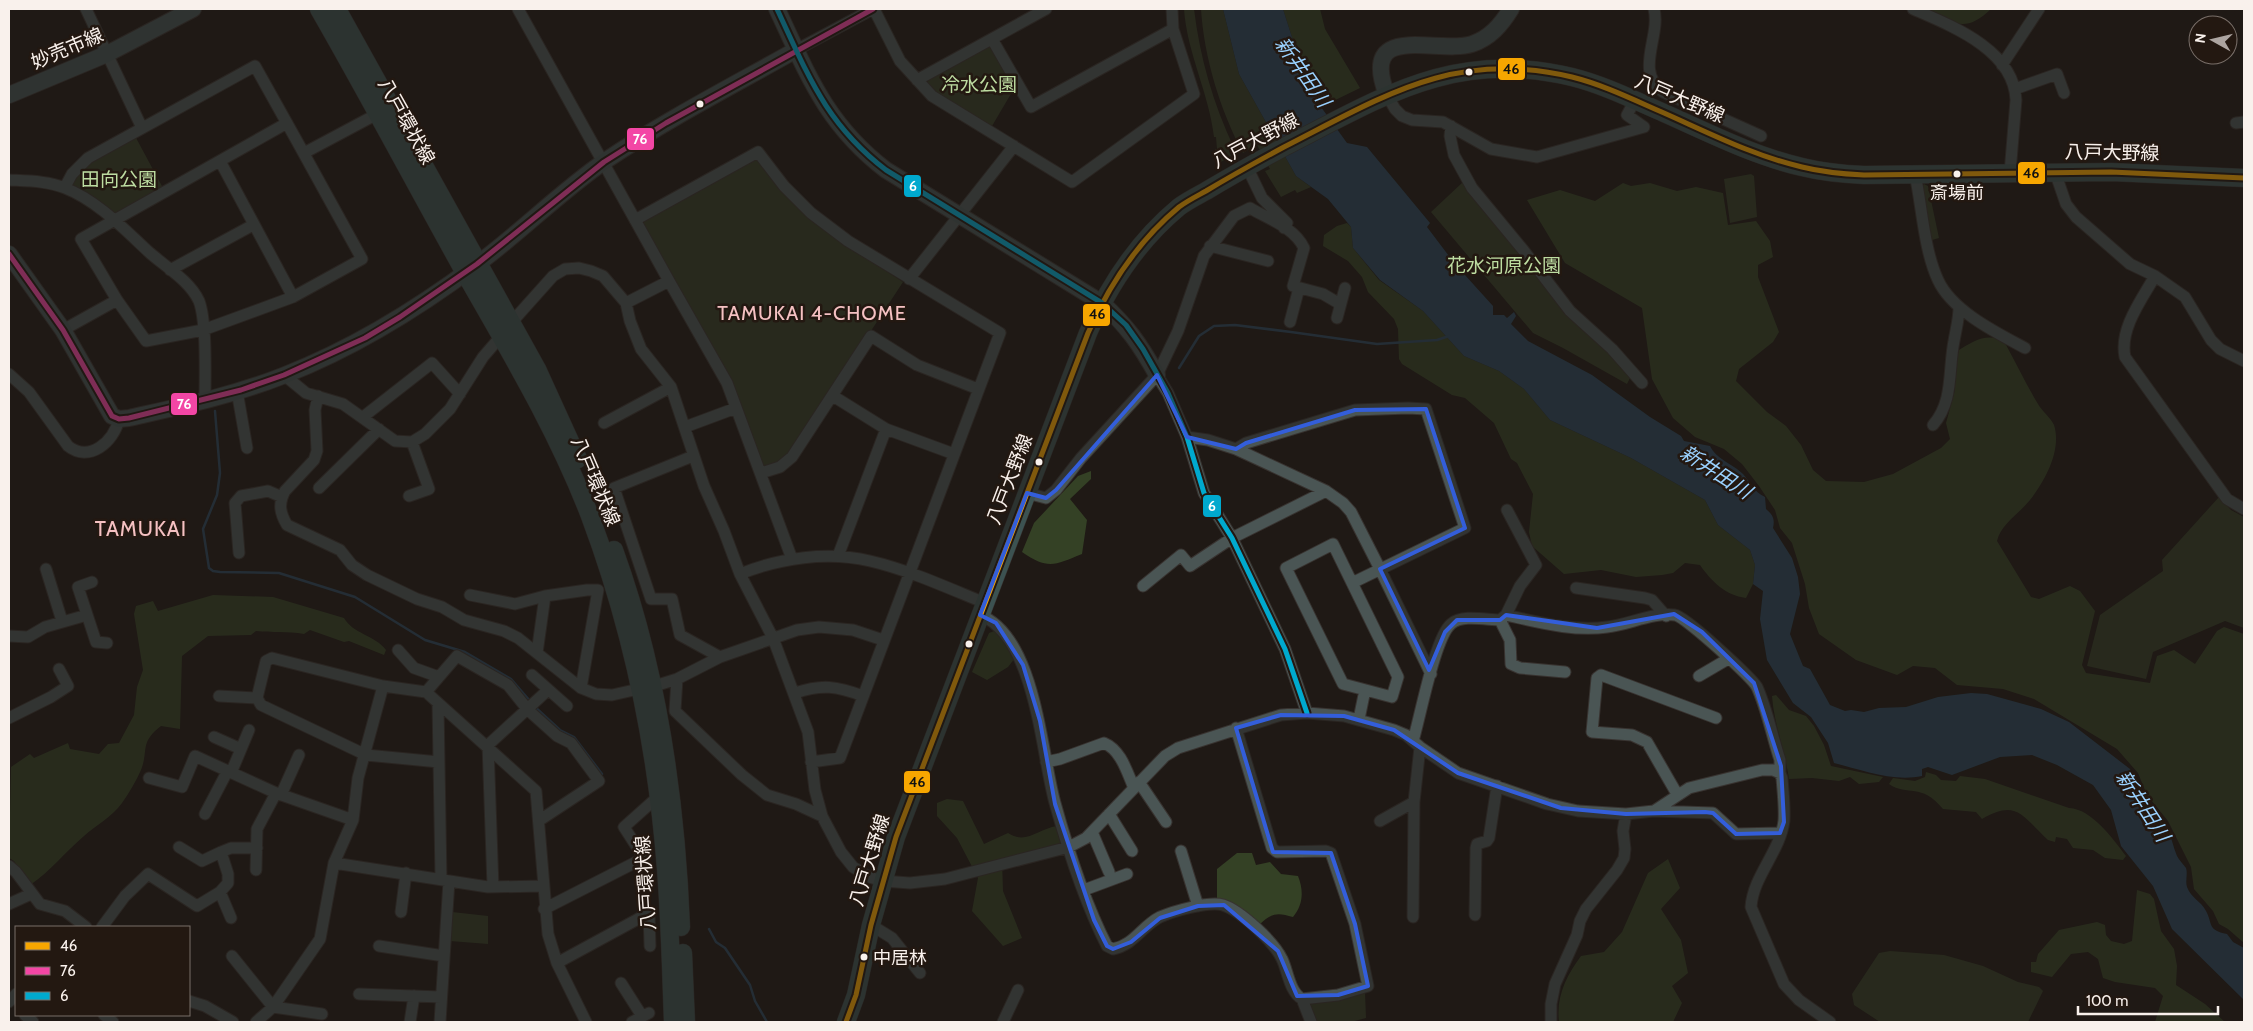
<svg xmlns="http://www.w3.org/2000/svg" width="2253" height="1031" font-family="Cabin,'Noto Sans JP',sans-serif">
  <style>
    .green { fill: #333d26 }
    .forest { fill: #344125 }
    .water { fill: #2a465b }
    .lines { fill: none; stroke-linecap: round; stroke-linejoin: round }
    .stream { stroke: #2a465b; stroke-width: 2.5 }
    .street-casing { stroke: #383330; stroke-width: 13 }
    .secondary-casing { stroke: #383330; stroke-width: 18 }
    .primary-casing { stroke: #383330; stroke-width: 19 }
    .street { stroke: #4a5554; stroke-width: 11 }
    .secondary { stroke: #445353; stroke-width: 16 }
    .primary { stroke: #3c5251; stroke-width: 18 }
    .bus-1-casing { stroke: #231811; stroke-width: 9 }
    .bus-2-casing { stroke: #231811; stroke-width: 9 }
    .bus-3-casing { stroke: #231811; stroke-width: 9 }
    .bus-1 { stroke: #f7a600; stroke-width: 5 }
    .bus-2 { stroke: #f346a5; stroke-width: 5 }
    .bus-3 { stroke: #00a9ce; stroke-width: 5 }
    .marked { fill: none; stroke: #335eda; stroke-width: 4; stroke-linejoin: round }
    .bus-dot { fill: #f9f1ec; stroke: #231811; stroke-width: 2 }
    .labels { text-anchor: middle; stroke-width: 5; stroke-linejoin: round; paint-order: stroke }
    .bus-label { font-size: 18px; fill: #f9f1ec; stroke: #231811 }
    .street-label { font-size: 19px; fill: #f9f1ec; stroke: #231811 }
    .park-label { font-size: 19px; fill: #bddca1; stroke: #231811 }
    .water-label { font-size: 20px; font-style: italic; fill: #9ad1fe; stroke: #231811 }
    .neighbourhood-label { font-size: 20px; letter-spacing: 1px; fill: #f5c1c2; stroke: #231811 }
    .quarter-label { font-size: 21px; letter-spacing: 1px; fill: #f5c1c2; stroke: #231811 }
    .line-badge { stroke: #231811; stroke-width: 2 }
    .badge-label { font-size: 14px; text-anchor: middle; font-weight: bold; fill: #fff }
    .pale-badge-label { font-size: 14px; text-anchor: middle; font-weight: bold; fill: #111 }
  </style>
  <rect width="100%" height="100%" fill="#1f1915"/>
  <path class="green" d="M1184,9H1194C1200,58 1213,103 1234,148L1229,151L1231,156L1221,162L1215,149H1217L1216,137H1214C1209,93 1187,53 1184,9Z
    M1201,9H1223L1239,74L1296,176L1311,187L1297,193L1295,190L1281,197L1265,171L1270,169L1257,145L1243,153C1220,110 1204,57 1201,9Z
    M987,46L992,47L1015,87L992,126L932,90L927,84L928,78Z
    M135,136L163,188L116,213L113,212L72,186V182L89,162Z
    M754,160L759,161L803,213L838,240L903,282L795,447C786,455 776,469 762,466L643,226L644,220Z
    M1751,174L1754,176L1757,217L1730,223L1724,179Z
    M1463,182L1567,313L1580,328L1602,344L1632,374L1627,384L1563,348L1533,333L1431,212Z
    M1924,184L1928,186L1939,238L1932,240L1922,187Z
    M2219,497L2231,510L2244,517V628L2225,621L2153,652L2146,679L2087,666L2100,615L2163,571L2162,560Z
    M452,912L488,916V944L450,941Z
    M1890,951L1944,955L1983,966L2018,982L2039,987L2043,991L2028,1022H1880L1854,1005L1852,994L1879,953Z
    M1365,992L1366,1018L1351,1022H1315L1308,1001Z"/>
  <path class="forest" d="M1283,9H1320L1325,29L1360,88L1321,107L1304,75Z
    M1923,9H1991C1964,35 1953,22 1923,9Z
    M1623,183L1631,186L1650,183L1677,191L1696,187L1723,193L1728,225L1756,221L1770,241L1773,257L1758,265V277L1779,332L1773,342L1739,369L1736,381L1767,412L1786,426L1801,445L1813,470L1826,481L1864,482L1893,474L1941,448L1950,439L1946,423L1955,390V366L1959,350C1973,341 1990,331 2005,343C2016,363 2026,384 2038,404C2042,411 2051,418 2054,425C2062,450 2045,481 2030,500C2019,514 2001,524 1997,541L2031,597L2039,599L2070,586L2080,591L2095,611L2082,665L2086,673L2150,683L2157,656L2174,650L2195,664L2217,631L2224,627L2244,634V943L2228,929L2219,924L2213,911L2194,889L2191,867L2168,821L2147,795L2138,773L2117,749L2034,699L2003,689L1957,685L1935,668L1913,666L1897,675L1856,660L1819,634L1809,608L1805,584L1792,543L1780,528L1775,510L1759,486L1742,464L1724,449L1695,437L1673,418L1652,379L1642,308L1565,263L1527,200L1560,190L1595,201Z
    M1347,223L1351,227L1353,248L1379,280L1423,311L1464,356L1499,371L1524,389L1550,420L1631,458L1705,500L1718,525L1750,550L1755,565L1753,584L1746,598C1725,595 1712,582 1700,565L1685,563L1673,573L1662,575L1636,577L1601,570L1564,574L1532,546L1529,532L1533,494L1517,463L1511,459L1494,423L1465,398L1452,395L1402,364L1399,359L1398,329L1394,319L1368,292L1362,277L1348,261L1323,246L1324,235L1337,226Z
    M1091,471V479L1070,499L1087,520L1082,554C1055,565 1048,570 1022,552L1034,523L1078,476Z
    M213,595L273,597L344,618C353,634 375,635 386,650L384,655L349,641L344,642L310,630L304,634C287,631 273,633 256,631L251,635L208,636L182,656L180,729L161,726C139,743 149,750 141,770C136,781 129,793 122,803C112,817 96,825 84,836C65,852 51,871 30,885L14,861L9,858L11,767L30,754L34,758L68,743L70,749L99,754L108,744L119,743L134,715L137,687L143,670L134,614L136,606L153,601L158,611Z
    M997,630L1015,658L1008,667L987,680L972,672L989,633Z
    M1776,695L1789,710L1806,716L1814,726L1824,745L1831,766L1883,777L1879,782L1859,784L1850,777L1839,781L1812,778L1789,779C1785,751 1774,724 1772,696Z
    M1926,772L1936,775L1941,780L1956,781L1960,776L1985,779L2069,808C2092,809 2113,839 2126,856L2123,860L2105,858L2093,850L2073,848L2067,839L2056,837L2055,842L2048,840C2023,817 2017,798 1982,819L1976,812L1943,809C1921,782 1908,797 1889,784L1893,778L1915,781L1925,777Z
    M947,799L963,801L984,844L1008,833C1026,845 1038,829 1057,826L1062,843L1002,861L1003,891L1022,938L1003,946L972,911L978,878L957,838L937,816V803Z
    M1237,853H1252L1256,865L1270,862L1281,874L1298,876C1304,891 1303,905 1293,917C1277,912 1271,913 1259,925L1217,899V869Z
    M1668,859L1680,888L1661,909L1681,940L1688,973L1672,986L1682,1003L1673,1022H1559C1556,997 1566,976 1581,956L1604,952L1622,932L1648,873Z
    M2137,890L2150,894L2154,899L2161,931L2174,949L2177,966L2176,985L2205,1004L2225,1022H2155L2163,996L2155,988L2115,982L2103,978L2098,959L2088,952L2071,954L2052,977L2031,972V962H2036L2038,954L2059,930L2097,922L2105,925L2106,935L2111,941L2124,944L2132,941Z"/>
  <path class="water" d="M1223,9H1283L1304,75L1321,107L1347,143L1367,147L1430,223L1427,227L1455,264L1493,306V315H1504L1507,318L1514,312L1516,316L1511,324L1528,341L1592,375L1650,417L1681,436L1684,441L1710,446C1716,459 1733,464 1743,474C1751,483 1753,491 1765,497L1766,509C1773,515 1775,519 1773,528L1792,558L1798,577L1800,594L1790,634L1803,666L1810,669L1830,705L1845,711L1851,710L1864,712L1879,708L1906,707L1938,697L1971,693L1987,694L2041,709L2069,722L2130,769L2135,778L2139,799C2151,808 2161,817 2168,830C2172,838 2173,847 2177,856C2179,860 2183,864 2186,868C2188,874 2185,881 2187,887C2191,898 2201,901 2206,911C2213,924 2207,930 2227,934L2233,942L2244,948V1000L2172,929L2153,886L2121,846L2111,810L2093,785L2057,765L2032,755L2000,757L1952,775L1928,767L1922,769V776C1893,782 1862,770 1834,763L1828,743L1811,717L1793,703L1767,660L1760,619L1763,591L1753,584L1755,565L1750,550L1718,525L1705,500L1631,458L1550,420L1524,389L1499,371L1464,356L1423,311L1380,280L1353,248L1351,227L1328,199L1296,176L1239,74Z"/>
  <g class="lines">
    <path class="stream" d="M1179,368L1199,336L1214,326L1235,325L1291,332L1377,344L1437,340L1449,336
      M215,411L220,473L217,495L203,529L209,568L213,571L220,572L279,573L355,597L425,640L465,652L511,679L530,701
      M535,707L560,730L574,737L602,774
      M641,843L649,853
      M709,929L716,942L725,948L750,985L755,1001L767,1022"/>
    <defs>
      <path id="street" d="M86,9L142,128
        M518,9L669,281L626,303
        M874,9L900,61L932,96L1072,182L1194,94L1173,29L1172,9
        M1654,9C1661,37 1634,71 1663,92L1761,136
        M1913,9C1952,26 2014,50 2016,100L2010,173
        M992,39L1031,107L1173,29
        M796,50L873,9
        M2002,65L2039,9
        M917,80L1046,9
        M2015,89L2057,74L2064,93
        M1387,95L1395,109L1402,116L1412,120L1443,122L1491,149L1537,157L1644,127L1627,115L1635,100
        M2236,123L2244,122
        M1451,126L1450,136L1454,155L1472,188L1524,251L1570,311L1612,349L1642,383
        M304,153L379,113
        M220,161L293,297
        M1247,167L1262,198L1287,223L1284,228
        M2055,172L2066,204L2076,217L2130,264L2155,276L2185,297L2211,340L2220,349L2244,361
        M1915,174C1922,207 1924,250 1938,280C1952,311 1997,333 2025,348
        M9,180C28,181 48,181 65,188C98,201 125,230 150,253C166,267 190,281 199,301C207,322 205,377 205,401
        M65,187L72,174L88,158L255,66C291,130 327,195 362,259L293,297L203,330L146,341L117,300L81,239L287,123
        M635,220L758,152L784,186L811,213L848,241L1000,333L840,758L811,762
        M1210,246L1268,261
        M170,270L253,225
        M2155,276C2142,299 2119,329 2125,357L2227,499L2244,509
        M909,279L1014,146
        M669,281L727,383L792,559
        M1337,318L1345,288
        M1290,322L1299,288
        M511,323L553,276L565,269L579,268L591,271L603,276L626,303L630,321L641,349L671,387L704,486L724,531L740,574L773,638L808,732L815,790L822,816L841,852L853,867L869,877L883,881L910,883L945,879L1069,847L1086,838L1165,756L1178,748L1281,715L1307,713L1344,716L1394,730L1406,735L1420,747L1458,773L1547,804L1578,811L1626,814L1654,811L1689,788L1762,770H1773L1780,773L1782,778C1783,792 1785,807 1784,821C1780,852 1753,876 1751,907L1784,984L1799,1000L1830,1022
        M63,330L117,300
        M9,374L29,392L68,446C89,463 114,442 119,419
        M284,375L306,393L343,404L395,441L412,442L425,434L450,409L483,357L502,335
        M1157,375L1168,393L1187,437L1204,493L1232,538L1285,649L1307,713
        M237,391L247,448
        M318,396L315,410L317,451L314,460L285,491C278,504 280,513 287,525L340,550L352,565L367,575L417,599L442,607L464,620L504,631L518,638L581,688L596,694L612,695L661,684L677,679L720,657L797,630L819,627L853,630L883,640
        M833,396L886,429L954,454
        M363,417L432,363L460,394
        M604,423L671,387
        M1933,425C1954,401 1948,371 1954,341C1956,329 1959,319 1959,307
        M685,427L736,408
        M1187,437L1208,440L1236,449L1326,491L1343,503L1351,512L1380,569L1431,674
        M1236,449L1246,443L1355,410L1408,408L1426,409L1465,528L1352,583
        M693,456L614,488L651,599H672L680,635L720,657
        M761,473L780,467L792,457L871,336L917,365L978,389
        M319,488L379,429
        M1027,493L1046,498L1056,490L1081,458L1157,375L1178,331L1204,256L1234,216L1250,208C1268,219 1294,227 1304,248L1293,286L1323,294L1340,304
        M409,496L429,489L412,442
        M1333,544L1398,677L1392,697L1343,684L1286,568Z
        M239,553L235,503L241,496L268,491L282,497
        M838,556L886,429
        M46,569L62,621
        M740,574C780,558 827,551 870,561C909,570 948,588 985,603
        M92,582L78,587L96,642L107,643
        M1143,586L1181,555L1190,566L1232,538L1326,491
        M1576,588L1645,598L1652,600L1666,616
        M470,595L515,604L545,596L587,590H598L581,688
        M980,615C1036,637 1041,753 1055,803C1068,850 1085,903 1107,946L1113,949C1134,945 1142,926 1160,917C1174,911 1209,901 1223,905C1241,911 1274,942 1282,959C1288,971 1289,991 1302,999L1311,1022
        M1506,615C1538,622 1574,632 1607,627C1628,625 1653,612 1675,615C1685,616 1752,678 1757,687C1767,709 1772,736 1780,760V773
        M1500,620L1510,640L1511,664L1520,668L1565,672
        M9,636L28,637L45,627L87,615
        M398,650L414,668L439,677
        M537,653L545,596
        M532,675L567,706
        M1699,676L1728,659
        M677,679L675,711L742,775L767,795L796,804L822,816
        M426,692L457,656L508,685L528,710L557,736L571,743L599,781L540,820
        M795,693C822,684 837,686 863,696
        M219,696L257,698
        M438,703L441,879
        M9,718L51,697L68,686L59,669
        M1359,719L1365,690
        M1236,728L1272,848L1277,852L1326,851L1331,853L1355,924L1368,986L1338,995L1302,999
        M214,737L241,749
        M1413,741C1420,718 1435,637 1451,624C1462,614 1487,620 1500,620L1506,615L1520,586L1536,565L1507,510
        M439,762L366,755L261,705L257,698L266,661L272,658L383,686L426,692L536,791L548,934L557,963L586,1022
        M1046,762L1060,759L1104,743C1121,750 1127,772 1134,788
        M231,773L249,730
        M149,778L182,787L195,756L276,793L353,820
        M1139,782L1166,822
        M1677,794L1647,742L1632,735L1592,732L1597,678L1601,675L1716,718
        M281,795L299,755
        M1654,811L1713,813L1736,834L1780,833
        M205,814L227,772
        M1109,814L1132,851
        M1380,821L1414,802
        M1092,832L1109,872
        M179,847L202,861L221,852
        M1181,851L1198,906
        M334,863L488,887L543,886
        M9,866L16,872L40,904L65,911L86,927
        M256,870L257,829L276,793
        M493,887L488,745L548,690
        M1084,890L1127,874
        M220,892L231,918
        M9,904L31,894
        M544,909L644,858L624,827L652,802L659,800
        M401,912L406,873
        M1475,915L1476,848L1477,844L1487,841L1489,838L1497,786
        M1413,917L1414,802L1420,747
        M871,925L892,938L920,973
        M102,927L125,896L148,874L197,906L220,892L228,883V874L221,852L231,848H257
        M379,946L444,956
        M232,956L273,1007L322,1014
        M557,963L649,913L650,946
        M621,983L642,1016
        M359,994L441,997
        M189,1001L205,1006L233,1022
        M9,1002L16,994
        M25,1015L33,1022
        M104,1015L113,1022
        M256,1022L273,1007L320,939L334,863L353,820L358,778L383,686
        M410,1022L414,996
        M440,1022L449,881
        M632,1022L649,1013
        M1003,1022L1018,990
        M1551,1022V1004L1555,984L1577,935L1580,921L1586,909L1617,870L1624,858L1625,849L1623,831L1626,814"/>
      <path id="secondary" d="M777,9C808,75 826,124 886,170L1102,303C1127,326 1140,344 1157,375
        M9,95L107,54L193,9
        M1387,95C1358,20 1438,55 1472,44C1490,38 1501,25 1511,9
        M9,254L63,330L112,416L119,419L129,418C182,406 235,395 285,375C354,348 417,309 476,265C520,233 561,191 605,161C666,120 732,86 796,50"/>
      <path id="primary" d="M319,9C369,96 416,185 465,273C510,352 557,430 590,516C632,628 657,750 666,869C670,920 671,971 673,1022
        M337,9L537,369L578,459
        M614,550C658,671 676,799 681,927
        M683,953L686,1022
        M846,1022L856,995L871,925L896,837L1088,333C1109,285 1138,241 1179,207C1187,201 1197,196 1206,191C1231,176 1258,161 1284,147C1384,96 1455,49 1572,77C1604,85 1634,100 1664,113C1709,133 1754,156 1802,167C1822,172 1843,174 1864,175L2111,172L2244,178"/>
    </defs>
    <use href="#street" class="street-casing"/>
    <use href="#secondary" class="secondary-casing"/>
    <use href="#primary" class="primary-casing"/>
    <use href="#street" class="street"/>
    <use href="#secondary" class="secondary"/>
    <use href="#primary" class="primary"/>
    <defs>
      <path id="bus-1" d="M846,1022L856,995L871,925L896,837L1088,333C1109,285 1138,241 1179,207C1187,201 1197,196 1206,191C1231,176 1258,161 1284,147C1384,96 1455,49 1572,77C1604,85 1634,100 1664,113C1709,133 1754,156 1802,167C1822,172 1843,174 1864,175L2111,172L2244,178"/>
      <path id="bus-2" d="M9,254L63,330L112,416L119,419L129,418L241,390L284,375L365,338L400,317L477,264L604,162L666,123L873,9"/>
      <path id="bus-3" d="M777,9C808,75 826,124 886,170L1102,303L1126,325L1143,349L1168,393L1187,437L1204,493L1232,538L1264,605L1285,649L1307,713"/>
    </defs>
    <use href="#bus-1" class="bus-1-casing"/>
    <use href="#bus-2" class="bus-2-casing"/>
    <use href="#bus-3" class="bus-3-casing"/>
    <use href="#bus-1" class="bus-1"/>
    <use href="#bus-2" class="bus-2"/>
    <use href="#bus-3" class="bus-3"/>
  </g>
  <path d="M0 0H2253V1031H0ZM1157,375L1187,437L1236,449L1246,443L1355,410L1426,409L1465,528L1380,569L1429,670L1445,632L1457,620H1500L1506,615L1597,628L1674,614L1702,632L1754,683L1781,766L1784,822L1780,833L1736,834L1713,813L1705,812L1626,814L1561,808L1458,773L1394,730L1344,716L1281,715L1236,728L1273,852L1331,853L1355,924L1368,986L1338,995L1297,996L1278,951L1224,905L1198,906L1160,918L1131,942L1113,949L1107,946L1094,920L1055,804L1040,721L1023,665L996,623L980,615L1027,493L1046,498L1056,490Z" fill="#1f1915" fill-opacity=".55" fill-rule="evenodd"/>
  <path class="marked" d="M1157,375L1187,437L1236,449L1246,443L1355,410L1426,409L1465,528L1380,569L1429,670L1445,632L1457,620H1500L1506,615L1597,628L1674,614L1702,632L1754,683L1781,766L1784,822L1780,833L1736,834L1713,813L1705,812L1626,814L1561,808L1458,773L1394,730L1344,716L1281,715L1236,728L1273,852L1331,853L1355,924L1368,986L1338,995L1297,996L1278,951L1224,905L1198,906L1160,918L1131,942L1113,949L1107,946L1094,920L1055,804L1040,721L1023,665L996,623L980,615L1027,493L1046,498L1056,490Z"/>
  <g class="bus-dot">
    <circle cx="1469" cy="72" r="4.5"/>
    <circle cx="700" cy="104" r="4.5"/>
    <circle cx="1957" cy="174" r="4.5"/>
    <circle cx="1039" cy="462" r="4.5"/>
    <circle cx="969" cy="644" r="4.5"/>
    <circle cx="864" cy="957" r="4.5"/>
  </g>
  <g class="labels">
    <g class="bus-label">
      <text x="1957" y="199">斎場前</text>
      <text x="873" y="964" text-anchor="start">中居林</text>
    </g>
    <g class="street-label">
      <text transform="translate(67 48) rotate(-23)" y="7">妙売市線</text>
      <text transform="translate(1680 98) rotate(23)" y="7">八戸大野線</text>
      <text transform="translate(407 121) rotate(61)" y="7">八戸環状線</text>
      <text transform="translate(1255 140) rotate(-28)" y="7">八戸大野線</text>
      <text transform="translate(2112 152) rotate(1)" y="7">八戸大野線</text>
      <text transform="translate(1009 479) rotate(-69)" y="7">八戸大野線</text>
      <text transform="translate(596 481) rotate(67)" y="7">八戸環状線</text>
      <text transform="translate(869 860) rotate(-73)" y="7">八戸大野線</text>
      <text transform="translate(645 883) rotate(-94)" y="7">八戸環状線</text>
    </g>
    <g class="park-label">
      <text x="979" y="91">冷水公園</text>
      <text x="119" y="186">田向公園</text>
      <text x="1504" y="272">花水河原公園</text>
    </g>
    <g class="water-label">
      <text transform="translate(1303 72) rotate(55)" y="7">新井田川</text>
      <text transform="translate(1716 472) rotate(33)" y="7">新井田川</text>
      <text transform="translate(2143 806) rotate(57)" y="7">新井田川</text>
    </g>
    <g class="neighbourhood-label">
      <text x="812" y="320">TAMUKAI 4-CHOME</text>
    </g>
    <g class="quarter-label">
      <text x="141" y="536">TAMUKAI</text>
    </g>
  </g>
  <g class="line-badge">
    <rect x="1497" y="57" width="29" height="24" rx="5" fill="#f7a600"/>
    <rect x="626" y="127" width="29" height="24" rx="5" fill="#f346a5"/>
    <rect x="2017" y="161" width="29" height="24" rx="5" fill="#f7a600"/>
    <rect x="903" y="174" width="19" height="24" rx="5" fill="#00a9ce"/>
    <rect x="1082" y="303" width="29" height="24" rx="5" fill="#f7a600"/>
    <rect x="170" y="392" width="28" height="24" rx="5" fill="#f346a5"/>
    <rect x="1202" y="494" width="20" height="24" rx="5" fill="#00a9ce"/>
    <rect x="903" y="770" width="28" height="24" rx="5" fill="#f7a600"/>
  </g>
  <g class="badge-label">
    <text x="640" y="144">76</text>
    <text x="913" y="191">6</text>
    <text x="184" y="409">76</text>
    <text x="1212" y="511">6</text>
  </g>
  <g class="pale-badge-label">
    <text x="1511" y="74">46</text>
    <text x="2031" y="178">46</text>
    <text x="1097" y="319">46</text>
    <text x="917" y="787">46</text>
  </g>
  <rect width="2253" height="1031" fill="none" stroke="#f9f1ec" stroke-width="20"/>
  <rect x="15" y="926" width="175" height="90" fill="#231811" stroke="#796f69"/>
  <rect x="25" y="942" width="25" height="8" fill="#f7a600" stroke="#796f69"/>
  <text x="60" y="951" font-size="15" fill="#f9f1ec">46</text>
  <rect x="25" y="967" width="25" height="8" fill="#f346a5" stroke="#796f69"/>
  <text x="60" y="976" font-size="15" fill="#f9f1ec">76</text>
  <rect x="25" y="992" width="25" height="8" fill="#00a9ce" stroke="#796f69"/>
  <text x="60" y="1001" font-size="15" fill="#f9f1ec">6</text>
  <g transform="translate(2213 40) rotate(278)"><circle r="24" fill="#231811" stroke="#796f69"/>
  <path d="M0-4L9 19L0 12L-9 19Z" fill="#ada5a1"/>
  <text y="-8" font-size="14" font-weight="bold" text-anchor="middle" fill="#f9f1ec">N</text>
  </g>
  <path d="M2078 1006v8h140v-8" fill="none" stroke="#f9f1ec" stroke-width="2.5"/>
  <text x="2086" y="1006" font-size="15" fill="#f9f1ec" stroke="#231811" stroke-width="4" paint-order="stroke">100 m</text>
</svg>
